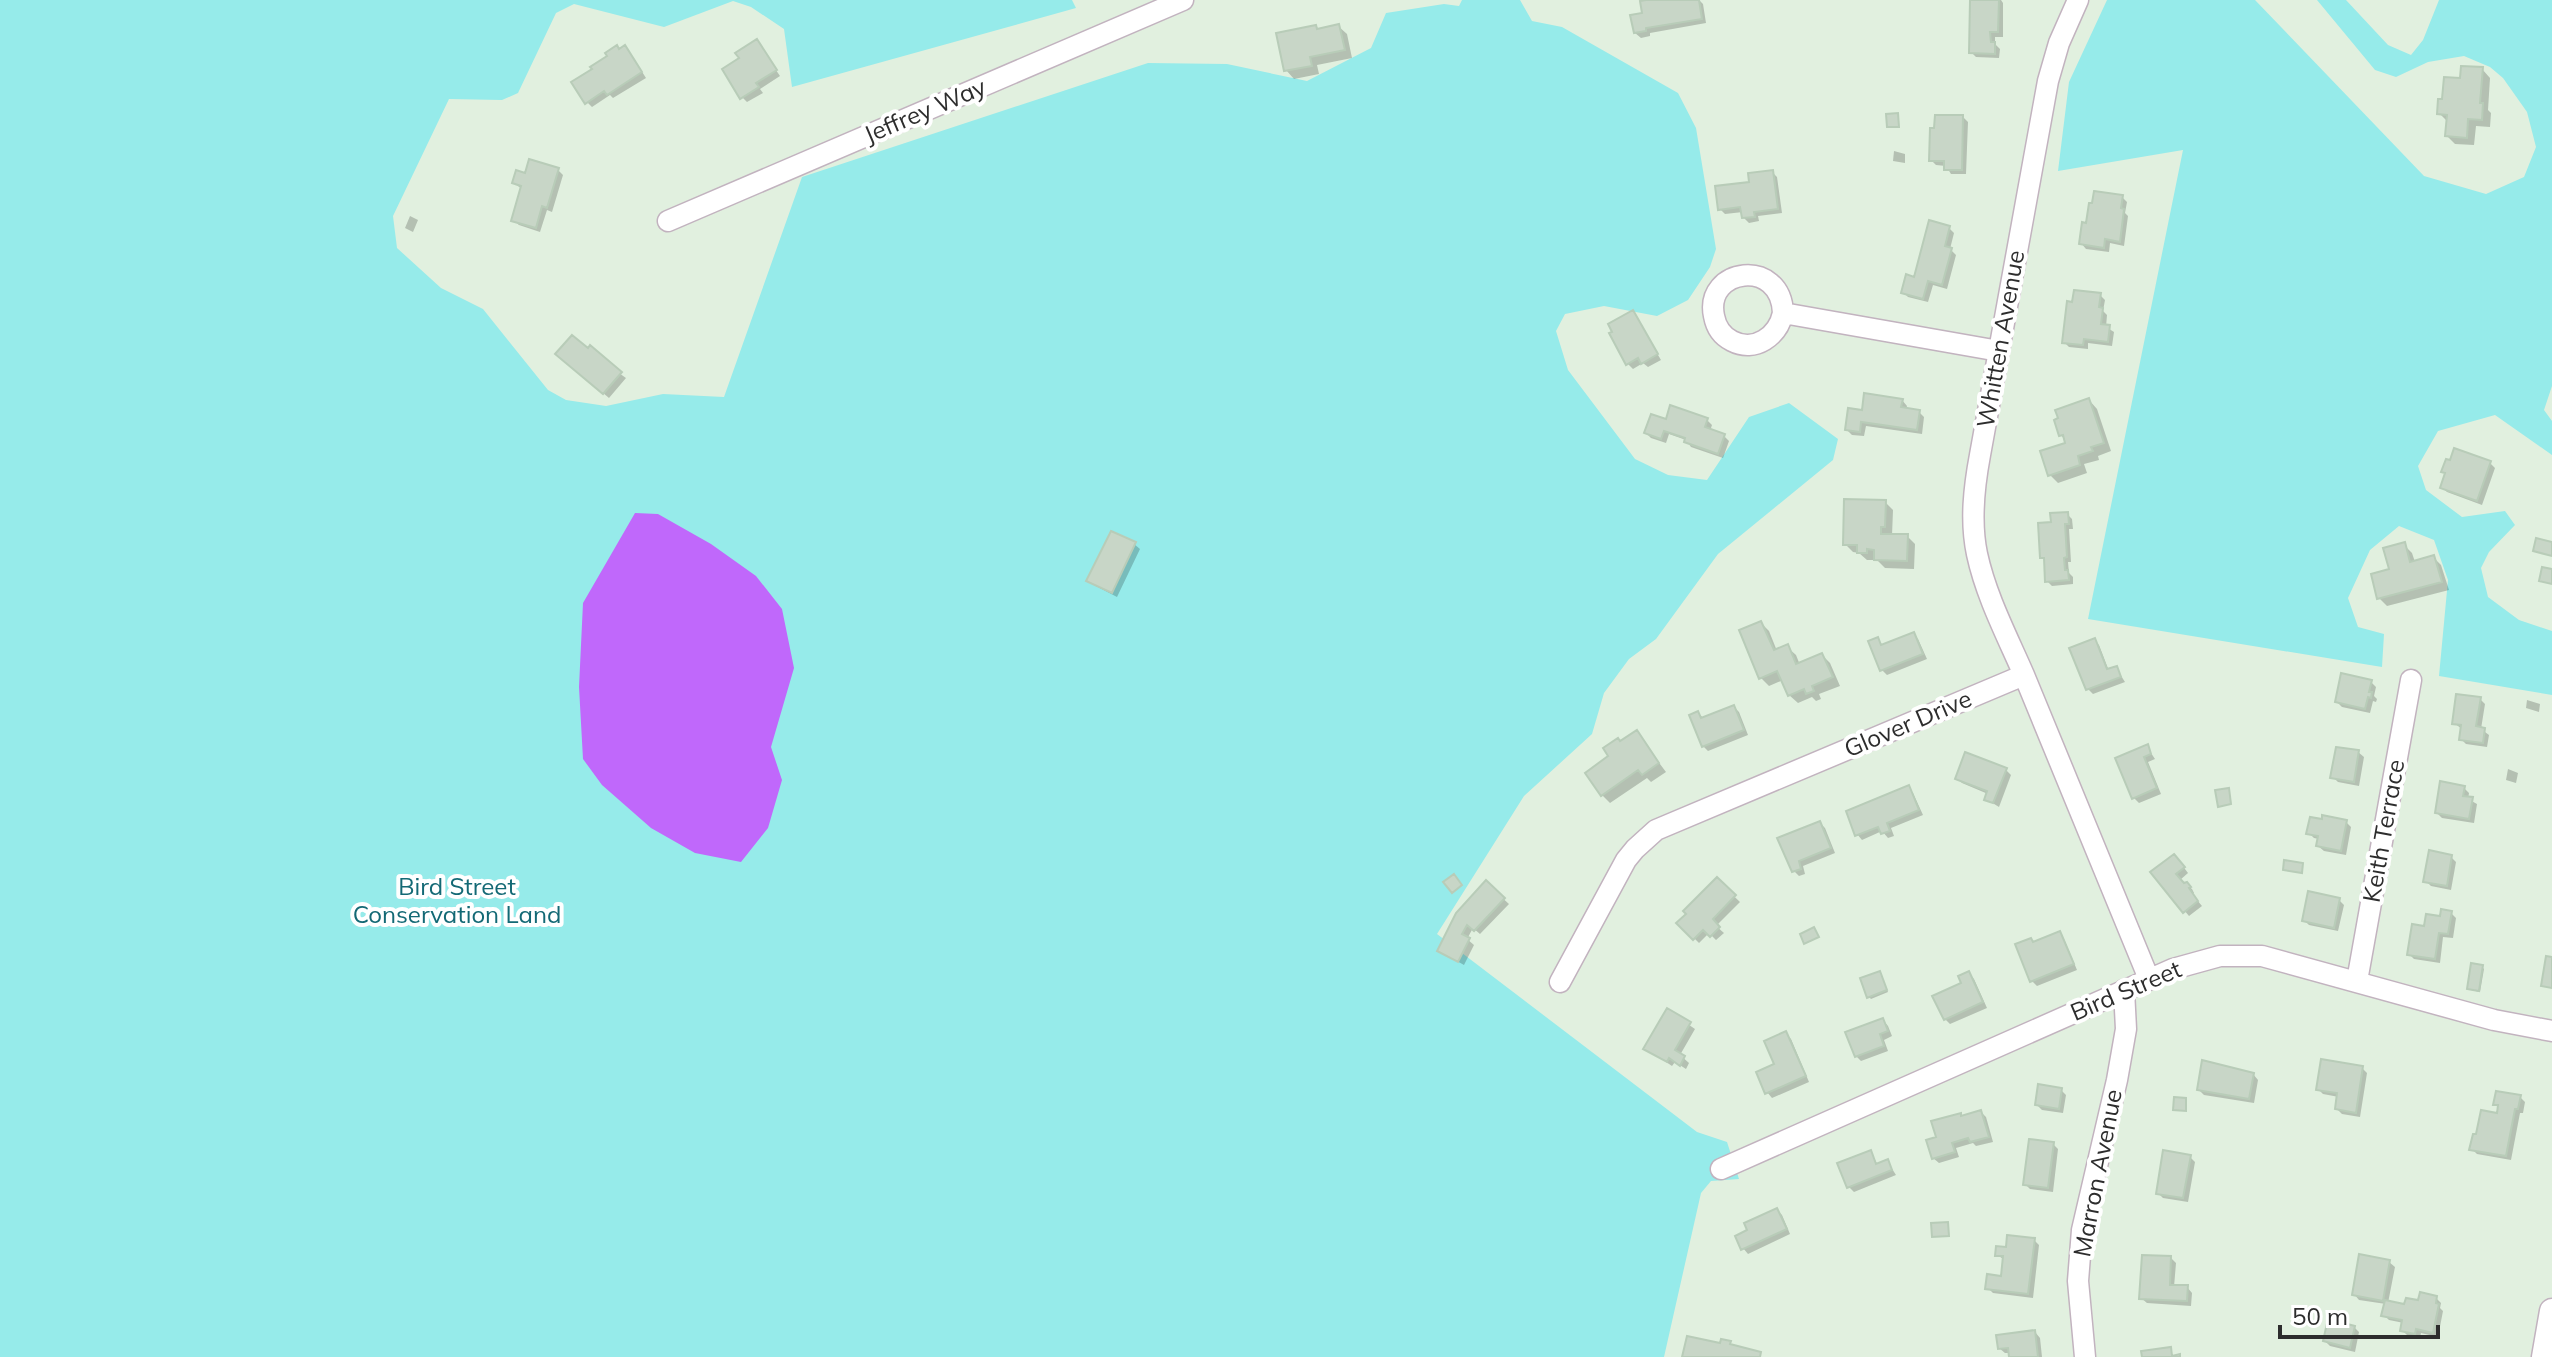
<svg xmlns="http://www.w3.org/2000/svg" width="2552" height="1357" font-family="Mulish,sans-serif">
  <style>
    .green { fill: #96ebea }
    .water { fill: #c068fb }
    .shadow { fill: #0003 }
    .building { fill: #c8d6c7; stroke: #b8ccb8; stroke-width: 2 }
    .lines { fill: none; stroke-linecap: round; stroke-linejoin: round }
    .minor-casing { stroke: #c2b3bf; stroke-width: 23 }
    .tertiary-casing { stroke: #c2b3bf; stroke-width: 27 }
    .minor { stroke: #fff; stroke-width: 20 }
    .tertiary { stroke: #fff; stroke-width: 24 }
    .labels { text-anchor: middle; stroke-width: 8; stroke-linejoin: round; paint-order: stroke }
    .street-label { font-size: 24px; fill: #2d2d2d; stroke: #fff }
    .park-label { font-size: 24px; fill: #136975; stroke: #fff }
  </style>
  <rect width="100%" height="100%" fill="#e1f0df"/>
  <path class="green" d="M0,0H1072L1076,8L792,87L784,29L751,7L733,1L664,27L574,4L556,13L518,93L502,100L449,99L393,216L397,248L441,288L483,309L548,390L566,400L606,406L663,394L724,397L802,177L1148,63L1227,64L1307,81L1371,48L1386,13L1444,4L1459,6L1462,0H1520L1532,21L1562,27L1678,93L1696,128L1716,249L1710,267L1688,300L1657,316L1604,306L1565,314L1556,331L1568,370L1635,459L1668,475L1707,480L1749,417L1789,403L1838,439L1833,460L1718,554L1656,639L1629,659L1604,693L1592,734L1524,796L1437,934L1697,1132L1727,1142L1739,1179L1711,1181L1701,1193L1664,1357H0Z
    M2107,0H2255L2424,176L2486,194L2524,177L2536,147L2527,112L2503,78L2490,67L2464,56L2428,62L2396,77L2375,70L2317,0H2346L2388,45L2411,55L2423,40L2439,0H2552V386L2544,410L2552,421V455L2495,415L2438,431L2418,466L2426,490L2462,517L2505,511L2515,525L2489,552L2481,568L2488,597L2519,620L2552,631V695L2439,676L2448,580L2434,540L2399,526L2370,550L2348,598L2358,627L2384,634L2382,667L2088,619L2183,150L2058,171L2069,82Z"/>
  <path class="water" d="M635,513L658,514L711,544L756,576L782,609L794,668L771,747L782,780L768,828L741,862L695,853L651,828L602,785L583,759L579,687L583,603Z"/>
  <path class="shadow" d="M1658,0H1699L1703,4L1706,23L1650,33V36L1641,38L1635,33L1644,15Z
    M1972,0H2001L2003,3V37H1995V44L2000,49L1999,58L1976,57L1971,52Z
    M1338,26L1347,34L1352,58L1317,65L1319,74L1294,79L1286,70L1315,27L1319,30Z
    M757,42L780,76L760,89L763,93L747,102L742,97V59Z
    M620,51L630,53L646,78L613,98L610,95L592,107L587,102Z
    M2482,69L2490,78L2488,110L2491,113L2490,127L2476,126L2474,145L2455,144L2447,136L2448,122L2439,113L2462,80Z
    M1963,117L1968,122L1966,174H1951L1946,166L1936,165L1931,160Z
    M1894,151L1905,154V163L1893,161Z
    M558,170L563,175L552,212L547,210L540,232L519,225L513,220L522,189L514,183L526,176Z
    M1772,172L1777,177L1782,213L1758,216L1759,221L1749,223L1744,218L1743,212L1725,214L1720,209L1751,184Z
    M2122,197L2127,202L2125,213L2128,216L2124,246L2110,243L2109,252L2086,249L2081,243L2088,225Z
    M410,216L418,220L413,232L405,228Z
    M1949,228L1954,233L1950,249L1956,255L1947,289L1933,285L1928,302L1908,297L1903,292L1916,279Z
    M2100,295L2105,300L2103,311L2107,315L2106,327L2114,332L2112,346L2088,343V349L2069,347L2064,342Z
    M1633,313L1661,360L1648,367L1643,363L1633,369L1628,364L1615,332Z
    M588,351L626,378L609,398L563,359Z
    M1902,400L1907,406L1906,410L1919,412L1924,417L1922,434L1866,426L1864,436L1852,435L1847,430L1864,412Z
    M2089,400L2097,409L2111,451L2098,456L2099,460L2084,464L2087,473L2058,483L2050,475L2068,444L2061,435Z
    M1707,420L1712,425L1710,431L1724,436L1729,441L1723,458L1691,447L1686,440L1669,434L1666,443L1651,438L1646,433L1667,422Z
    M2490,463L2495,468L2482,505L2447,492L2442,487Z
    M1885,502L1893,510L1892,536H1907L1915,544L1914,569L1885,568L1877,560H1867L1859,553L1853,552L1845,544Z
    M2067,514L2072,519L2073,529H2069L2071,562H2068L2069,573L2073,577V584L2052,586L2047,581L2046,561L2042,557L2053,524Z
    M1134,544L1140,549L1117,597L1094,585L1089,580Z
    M2404,545L2412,553L2415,562L2433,557L2441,565L2449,590L2387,606L2379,598Z
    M1761,623L1769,631L1777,651L1787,647L1796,655L1800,665L1822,655L1830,663L1840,686L1819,694L1821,699L1816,701L1812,697L1798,703L1789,695L1783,680L1769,686L1761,678Z
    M1913,634L1918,639L1927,659L1887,675L1882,670L1870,642L1877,639L1883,646Z
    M2094,640L2099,645L2109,671L2116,668L2125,682L2093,694L2088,689L2072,649Z
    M2371,682L2376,687L2374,696L2377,699L2376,702L2373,701L2370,713L2342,707L2337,702Z
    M2480,699L2485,704L2481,729L2489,735L2487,747L2466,744L2461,739L2462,729L2454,723Z
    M2527,700L2540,704L2539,712L2526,708Z
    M1734,707L1739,712L1748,735L1708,751L1703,746L1698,713L1704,719Z
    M1636,732L1666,772L1651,782L1647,778L1610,803L1602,795L1611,757L1620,743Z
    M2147,747L2155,759L2148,762L2161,794L2139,803L2134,798L2117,759Z
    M2358,752L2364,757L2359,786L2338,782L2333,777Z
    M1967,754L2006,770L2011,775L1999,807L1986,799L1988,794L1962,783L1957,778Z
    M2508,769L2518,773L2516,783L2506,780Z
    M1908,788L1913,793L1923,815L1891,828L1894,836L1888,838L1882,831L1862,840L1857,834Z
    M2464,788L2469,793L2468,799L2477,804L2474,823L2442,818L2437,813Z
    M2346,822L2351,827L2346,855L2324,851L2318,846L2319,839L2314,838L2309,833Z
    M1820,823L1825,828L1835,853L1803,866L1805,874L1799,876L1794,871L1780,839Z
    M2451,857L2456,862L2451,890L2431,886L2426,881Z
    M2179,861L2188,873L2180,880L2192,889L2194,893L2192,894L2202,906L2189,916L2153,873Z
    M1717,880L1740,902L1716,926L1724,933L1716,940L1709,933L1699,943L1679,923Z
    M1486,883L1509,904L1480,934L1473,928L1467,939L1474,945L1464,965L1439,951Z
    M2339,900L2344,905L2338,931L2309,925L2304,920Z
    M2451,913L2456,918L2453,938L2443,937L2440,963L2414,959L2409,954L2426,928Z
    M2059,934L2064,939L2077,970L2037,986L2032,981L2017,945L2034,944Z
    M2482,967L2484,969L2480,992L2471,990L2469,988Z
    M1969,974L1974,979L1987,1008L1950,1024L1945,1019Z
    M1881,975L1888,992L1871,999L1869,997Z
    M1667,1010L1695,1029L1680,1055L1689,1063L1686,1069L1675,1062L1672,1066L1645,1048Z
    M1883,1020L1888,1026L1892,1036L1884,1040L1888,1051L1861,1061L1856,1056Z
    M1786,1034L1791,1039L1809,1082L1772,1098L1767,1092Z
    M2362,1068L2367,1073L2360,1117L2342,1114L2337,1109L2339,1097L2323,1094L2318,1089Z
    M2253,1074L2258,1080L2254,1103L2204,1095L2199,1090Z
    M2061,1090L2066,1095L2063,1113L2042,1110L2037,1105Z
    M2520,1097L2525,1102L2523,1113H2520L2511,1160L2477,1154L2472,1149L2498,1115L2500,1108L2495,1104Z
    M1981,1112L1986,1117L1993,1142L1976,1146L1973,1143L1956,1148L1959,1157L1939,1163L1933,1158L1939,1138L1960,1115L1963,1118Z
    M2053,1144L2058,1149L2053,1192L2030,1189L2025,1184Z
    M1870,1152L1878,1165L1887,1161L1896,1175L1854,1192L1849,1187Z
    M2190,1157L2195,1162L2188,1202L2163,1198L2158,1193Z
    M1777,1210L1782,1215L1790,1234L1748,1254L1743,1248L1750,1231Z
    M2034,1240L2039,1245L2033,1298L1993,1293L1988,1288L2003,1278L2005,1260L1997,1255Z
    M2171,1258L2176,1263L2174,1287H2187L2192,1293L2191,1306L2147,1303L2141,1298Z
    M2389,1262L2395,1267L2388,1303L2406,1307L2436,1298L2441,1303L2440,1308L2443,1311L2438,1337L2421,1333L2420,1338L2407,1335L2402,1330L2404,1323L2389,1320L2384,1315L2386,1304L2359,1300L2354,1294Z
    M2354,1327L2359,1332L2355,1352L2330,1346L2325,1341Z
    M2035,1332L2040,1338L2042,1357H2011V1353H2005L1999,1348Z"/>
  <path class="building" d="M1646,0H1699L1702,19L1646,28V31L1634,33L1630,15L1642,13L1640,1Z
    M1970,0H1999L1998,32H1990L1991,42H1995V54L1969,53Z
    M1339,24L1345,50L1310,57L1312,66L1284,71L1276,33L1316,25L1317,29Z
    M757,39L777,70L756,83L759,87L740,99L722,69L739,58L735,53Z
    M617,45L619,49L625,45L642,72L607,95L604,91L585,104L571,82L592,69L590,67L607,56L605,53Z
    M2461,66L2483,67L2480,103H2483L2482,120L2468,119L2467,138L2445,136L2447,115L2437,114L2438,99H2442L2444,77L2460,78Z
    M1898,113L1899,127H1887L1886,114Z
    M1935,115H1963L1962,170H1944V161H1929L1930,128H1934Z
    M529,159L559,168L547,208L542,206L536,228L511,221L521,186L512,183L516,170L525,173Z
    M1773,170L1778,209L1754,212L1755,217L1742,218L1740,207L1718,210L1715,186L1749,182L1748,173Z
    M2094,191L2123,195L2121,208L2124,209L2120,242L2105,239L2104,248L2079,244L2082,222L2086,223L2089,203H2092Z
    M1929,220L1950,226L1945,246L1952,248L1942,285L1928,281L1923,299L1901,293L1906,274L1914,277Z
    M2074,290L2101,293L2099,307L2103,308L2101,324L2110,325L2108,342L2084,339L2083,345L2062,343L2067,301L2072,302Z
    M1633,310L1658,354L1641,364L1638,358L1626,365L1609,333L1612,332L1608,324Z
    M572,335L588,348L590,345L622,372L603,394L555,354Z
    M1864,393L1903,399L1901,407L1920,410L1917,430L1861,422L1860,432L1845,430L1848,408L1862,410Z
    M2089,398L2104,443L2091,447L2093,451L2078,456L2080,465L2048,476L2040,451L2065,443L2063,435L2059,436L2054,420L2058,418L2055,410Z
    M1670,405L1708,418L1705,427L1725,434L1718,454L1684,442L1685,438L1664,431L1661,439L1644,433L1651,414L1666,419Z
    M2454,448L2491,461L2477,501L2440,488L2445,473L2441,472L2446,459L2450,460Z
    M1844,499L1886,500L1885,527H1881V534H1908L1907,561L1874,560V550L1867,549V553H1857V545H1843Z
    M2068,512L2069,524H2065L2067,557L2064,558L2065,570H2068L2069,580L2045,582L2044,558H2040L2038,523L2051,522L2050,513Z
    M1111,531L1136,542L1112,593L1086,581Z
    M2536,538L2552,542V556L2533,551Z
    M2405,542L2410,562L2434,555L2442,582L2377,599L2371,574L2389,569L2383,548Z
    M2542,567L2552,569V584L2539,581Z
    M1761,621L1774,650L1788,644L1796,664L1822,653L1833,677L1812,686L1814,691L1806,694L1804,689L1788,696L1777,671L1759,679L1739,630Z
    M1914,632L1923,654L1880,671L1868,641L1878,637L1881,645Z
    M2095,638L2107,669L2117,666L2121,677L2086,690L2069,648Z
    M2341,673L2372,680L2369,692H2372L2371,698L2368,697L2365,709L2335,702Z
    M2456,694L2481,697L2476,726L2485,728L2483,743L2459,740L2461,725L2452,724Z
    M1734,705L1744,730L1702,747L1689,715L1698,711L1701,718Z
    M1637,730L1659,763L1642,775L1638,770L1601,796L1585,773L1608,756L1603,748L1618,738L1620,741Z
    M2148,744L2151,754L2144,757L2157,788L2132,799L2115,758Z
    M2336,747L2359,750L2354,782L2330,778Z
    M1965,752L2007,768L1993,803L1984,800L1987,791L1955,779Z
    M2440,781L2465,786L2463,796L2473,797L2469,819L2435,813Z
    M1909,785L1919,810L1887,823L1890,831L1881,834L1878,827L1855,836L1846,811Z
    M2229,788L2231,804L2218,807L2215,790Z
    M2322,815L2347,820L2341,851L2316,846L2318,836L2306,834L2310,817L2322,819Z
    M1820,821L1831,848L1799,861L1801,869L1792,872L1777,838Z
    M2429,850L2452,855L2447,886L2423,882Z
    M2174,854L2185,867L2176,874L2184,883L2187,882L2191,887L2189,888L2198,901L2183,913L2150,872Z
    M2284,860L2303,863L2302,873L2283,870Z
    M1454,874L1462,885L1452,893L1443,882Z
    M1717,877L1736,895L1713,919L1720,927L1710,937L1703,930L1693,940L1676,923L1686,914L1683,911Z
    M1486,880L1505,898L1474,931L1467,925L1462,934L1470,938L1458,962L1437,951L1456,913Z
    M2308,891L2340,898L2334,928L2302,921Z
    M2441,909L2452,911L2448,934L2439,933L2435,959L2407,955L2412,924L2424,926L2426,914L2440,916Z
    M1814,927L1819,937L1804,944L1800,934Z
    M2060,931L2074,964L2030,982L2015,944L2031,938L2033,942Z
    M2546,956L2552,957V988L2541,986Z
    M2471,963L2483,965L2479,991L2467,989Z
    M1880,971L1887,990L1867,998L1860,978Z
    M1969,971L1983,1002L1944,1020L1932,996L1961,983L1958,976Z
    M1667,1008L1691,1022L1675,1050L1685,1056L1680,1066L1669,1058L1667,1062L1643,1049Z
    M1883,1018L1888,1031L1880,1034L1884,1046L1855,1057L1845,1032Z
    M1786,1031L1806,1076L1765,1094L1756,1072L1774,1064L1764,1041Z
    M2321,1059L2363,1066L2356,1113L2335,1109L2337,1093L2316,1090Z
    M2202,1060L2254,1073L2249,1099L2197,1090Z
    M2038,1084L2062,1088L2059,1109L2035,1105Z
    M2496,1091L2521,1095L2518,1109H2515L2506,1156L2469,1150L2473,1134H2476L2481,1110L2497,1113L2498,1105H2493Z
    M2174,1097L2186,1098V1111L2173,1110Z
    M1981,1110L1989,1137L1970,1142L1968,1138L1952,1143L1955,1152L1932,1159L1926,1140L1936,1137L1931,1121L1961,1113V1116Z
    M2029,1139L2054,1142L2048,1188L2023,1185Z
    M1871,1150L1876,1164L1888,1159L1892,1170L1847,1188L1837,1163Z
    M2163,1150L2191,1155L2183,1198L2156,1194Z
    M1777,1208L1787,1229L1741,1250L1735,1236L1747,1230L1744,1223Z
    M1948,1222L1949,1236L1932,1237L1931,1223Z
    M2007,1235L2035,1238L2028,1294L1985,1289L1987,1274L2001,1276L2003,1256H1995L1996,1246L2006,1247Z
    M2359,1254L2390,1260L2383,1301L2352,1295Z
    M2142,1255L2171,1256L2170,1285H2188L2187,1301L2139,1299Z
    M2420,1292L2437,1296L2436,1303L2439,1304L2433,1333L2416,1329L2415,1334L2400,1331L2402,1320L2381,1316L2385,1300L2404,1304L2406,1298L2418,1300Z
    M2328,1319L2355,1326L2350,1348L2323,1341Z
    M2035,1330L2038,1357H2009L2008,1348L1998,1349L1996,1335Z
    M1687,1336L1720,1343L1721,1339L1731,1341L1730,1344L1761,1352L1760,1357H1682Z
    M2171,1347L2172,1356L2180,1354V1357H2142L2141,1351Z"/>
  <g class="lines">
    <defs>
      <path id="minor" d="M668,221L1183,0
        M1783,313C1778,336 1755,353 1732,341C1722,336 1716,327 1714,316C1704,268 1781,257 1783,313L1999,351
        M2024,675C2007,636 1986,596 1977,554C1970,521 1974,487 1980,455L2048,81L2059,43L2078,0
        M2357,981L2411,680
        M1560,982L1626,860L1635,849L1656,830L2024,675L2149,979
        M1721,1169L2173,969L2220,956H2262L2494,1020L2552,1031
        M2085,1357L2078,1281L2082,1230L2117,1080L2126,1029L2124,990"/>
      <path id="tertiary" d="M2544,1357L2552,1311"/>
    </defs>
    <use href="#minor" class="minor-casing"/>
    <use href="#tertiary" class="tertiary-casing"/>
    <use href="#minor" class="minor"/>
    <use href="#tertiary" class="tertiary"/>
  </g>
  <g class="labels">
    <g class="street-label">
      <text transform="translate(925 111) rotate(-23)" y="8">Jeffrey Way</text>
      <text transform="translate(2001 339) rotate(-80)" y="8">Whitten Avenue</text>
      <text transform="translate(1908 724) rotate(-23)" y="8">Glover Drive</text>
      <text transform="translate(2384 831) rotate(-80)" y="8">Keith Terrace</text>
      <text transform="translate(2126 991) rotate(-23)" y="8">Bird Street</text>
      <text transform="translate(2098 1173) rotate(-79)" y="8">Marron Avenue</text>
    </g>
    <g class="park-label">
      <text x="457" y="895">Bird Street<tspan x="457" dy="28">Conservation Land</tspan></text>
    </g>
  </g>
  <path d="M2280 1325v12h158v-12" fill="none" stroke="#2d2d2d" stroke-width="4"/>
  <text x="2292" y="1325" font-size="24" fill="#2d2d2d" stroke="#ffffff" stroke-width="6" paint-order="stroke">50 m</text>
</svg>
